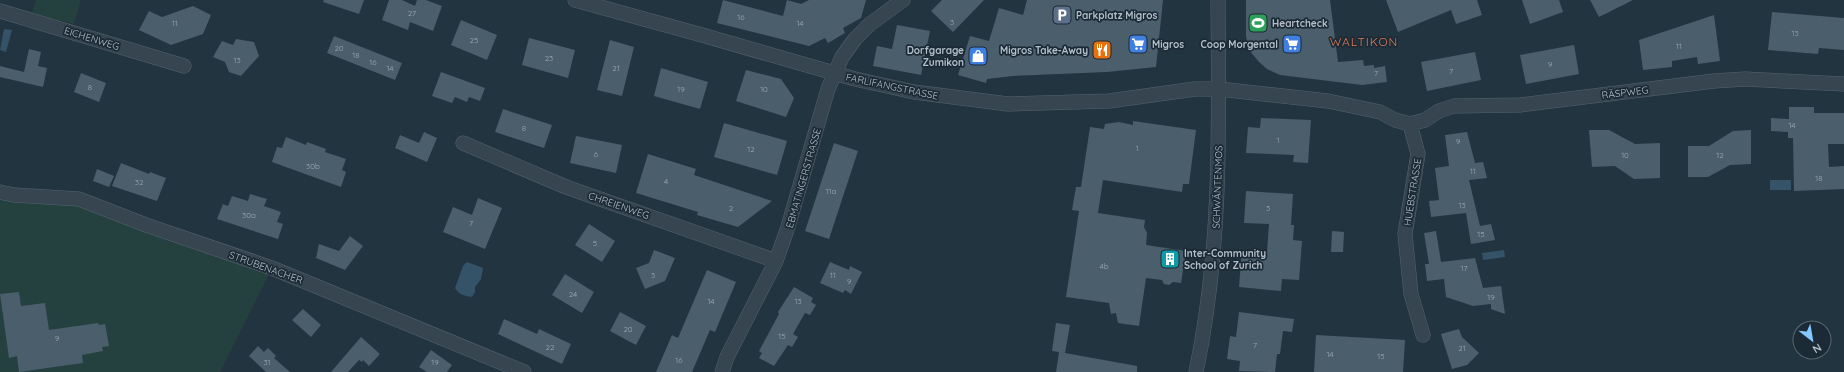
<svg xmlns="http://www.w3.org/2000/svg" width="1844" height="372" font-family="Quicksand,sans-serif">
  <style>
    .green { fill: #244140 }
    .water { fill: #345368 }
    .building { fill: #4b5e6c }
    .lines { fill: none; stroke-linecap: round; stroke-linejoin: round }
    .street-casing { stroke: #55636e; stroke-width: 15 }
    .street { stroke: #374550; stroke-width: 14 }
    .labels { text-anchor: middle; stroke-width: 3.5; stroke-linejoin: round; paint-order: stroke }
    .number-label { font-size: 8px; fill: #99a8b3 }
    .poi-label { font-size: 10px; font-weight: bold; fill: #b3c0cb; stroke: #1c2a35; text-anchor: start }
    .street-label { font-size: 10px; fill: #b3c0cb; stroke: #1c2a35 }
    .quarter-label { font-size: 12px; letter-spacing: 1px; fill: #dd7e5b; stroke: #1c2a35 }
  </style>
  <rect width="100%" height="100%" fill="#223440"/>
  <path class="green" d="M36,0H81L74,24L32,13Z
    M0,192L79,199L272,268L220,372H0Z"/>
  <path class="water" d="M4,29L12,30L6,52L0,50Z
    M1770,180H1791V190H1770Z
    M1504,250L1505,257L1483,260L1482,253Z
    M467,262L483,268L481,279L475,287V292L472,297C465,296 459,295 455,288L463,266Z"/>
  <path class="building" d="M324,0H364L359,14L323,2Z
    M389,0H402L415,6L417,0H426L442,6L433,31L410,22L408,30L382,20Z
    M723,0L783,16L787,0L801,4L809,0H866L861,18L843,28L845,33L828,43L825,38L809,46L717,23Z
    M942,0H984L953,32L931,11Z
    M1027,0H1163L1156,67L1107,72L1013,76L987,79L986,83L958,75L970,36L989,41L999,8L1023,15Z
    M1246,0H1330L1338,62L1363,60L1364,66L1374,65V68L1385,66L1387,82L1362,85L1280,75L1267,69L1259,62L1250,51L1246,37Z
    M1386,0H1477L1482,15L1456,24L1451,10L1398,32Z
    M1522,0H1559L1563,12L1530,24Z
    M1590,0H1633L1599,17Z
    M193,6L211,15L203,34L171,45L139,30L149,11L162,17Z
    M1772,12L1844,18V50L1819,48L1818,54L1768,50Z
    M1714,15L1720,61L1698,64L1697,57L1672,61V67L1643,70L1639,40Z
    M461,20L497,35L487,60L451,45Z
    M897,25L930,31L921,75L873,66L877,46L892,49Z
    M334,36L402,63L395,80L327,53Z
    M529,38L575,50L568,78L522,65Z
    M236,39L254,42L259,56L241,76L229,72L225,62L213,57L222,41L233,45Z
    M610,40L634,47L622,96L597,90Z
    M1574,45L1579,74L1526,84L1520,55Z
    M29,49L41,52L38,66L47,68L43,87L0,77V66L24,72Z
    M1475,52L1481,80L1427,91L1421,62Z
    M661,68L708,82L700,109L654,96Z
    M746,70L781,79L794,98L786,117L736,101Z
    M441,72L485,88L480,101L469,97L467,102L455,97L452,103L432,96Z
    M81,73L106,83L99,102L74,92Z
    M1789,107H1814V113H1844V144H1828L1829,167L1844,166V189L1794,191L1793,138H1788V132L1771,131V118L1789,119Z
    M503,109L552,125L544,148L495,132Z
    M1261,118L1311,120L1308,163L1293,162L1294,155L1246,153L1248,127L1260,128Z
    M1133,121L1196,130L1189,184H1183L1182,192L1103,180L1098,213L1145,220L1144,227L1147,233L1146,245L1186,251L1181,283L1173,282L1169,285L1164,284L1162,280L1146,278L1139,326L1118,323L1116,313L1111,314L1109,303L1066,297L1079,211L1072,210L1076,187H1081L1090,127L1104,129L1105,124L1119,122L1133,125Z
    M724,123L787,141L777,175L714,157Z
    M1589,130H1609L1635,144L1660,143V178L1634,179L1615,166L1592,167Z
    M1751,130V164L1730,165L1708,177H1688V146H1709L1733,131Z
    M424,132L437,138L427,162L395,148L400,135L419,143Z
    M1467,132L1475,163L1483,162L1487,178L1469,180L1480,226L1491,224L1495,240L1471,244L1466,213L1431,217L1429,201L1439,200L1435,168L1449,166L1445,135Z
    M576,136L622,145L616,173L570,163Z
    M286,137L306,145L307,142L326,149L325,152L346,159L342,170L346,172L341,187L272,162L277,147L282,148Z
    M834,143L858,151L829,239L805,231Z
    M648,154L696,169L694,175L772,201L738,227L697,215L698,212L636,193Z
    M121,163L149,174L150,172L166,178L157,201L112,186Z
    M97,169L114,176L109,187L93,181Z
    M1246,191L1293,194L1291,225H1294L1293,240L1302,241L1299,280L1282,279L1281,291L1239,287L1242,250L1267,252L1269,224L1244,223Z
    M250,194L267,199L264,206L281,212L277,222L283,224L278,239L217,219L223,204L228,206L232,196L248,201Z
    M478,198L502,208L485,249L443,232L453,207L472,215Z
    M589,224L615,241L602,262L575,245Z
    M1332,231L1344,232L1343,252H1331Z
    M1436,231L1441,262L1475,258L1483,288L1501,286L1505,314L1491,309V304L1473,306L1446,297L1444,279L1427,281L1425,264H1429L1424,233Z
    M350,236L363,246L345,270L316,258L319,244L339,251Z
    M654,250L675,258L665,281L645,289L636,268L649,263Z
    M830,262L849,270L850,266L862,272L851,294L845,290L843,293L820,283Z
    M707,270L736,282L715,332L710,330L692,372H656L672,335L678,338Z
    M565,274L594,292L582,313L552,295Z
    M794,287L813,298L811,302L816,305L810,315L805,313L793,334L798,337L792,347L788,345L774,366L759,358L762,353L759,351L779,314L778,312Z
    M19,292L21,306L45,303L49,330L98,323L99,325L105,324L109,346L102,347L103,351L82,355L83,363L19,372L17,356L9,358L0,294Z
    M303,309L321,325L311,337L292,320Z
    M620,312L646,326L636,345L610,331Z
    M1239,312L1294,319L1292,332L1283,331L1280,354H1277L1275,372L1239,371L1240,361L1227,359L1230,336L1236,337Z
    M504,319L537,334L539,329L571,344L562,364L498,334Z
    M1056,323L1070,325L1065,353L1137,366V372H1056L1059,352L1052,351Z
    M1459,329L1462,337L1479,353L1467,365L1452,369L1441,334Z
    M1316,335L1405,340L1403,372H1314Z
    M361,337L380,354L369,366L363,360L362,362L359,360L348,372H331Z
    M258,346L264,352L268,348L276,356L274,358L290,372H266L249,356Z
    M431,350L452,365L447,372H427L419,367Z"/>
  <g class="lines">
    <defs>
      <path id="street" d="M575,0L702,35L855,79L914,92L1008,104L1109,101L1195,89H1219L1328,101L1380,112L1395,120L1410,124
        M0,11L184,66
        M1410,124L1425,120L1439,111L1454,106L1520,105L1714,81L1745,79L1844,84
        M1410,124L1418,154L1405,234L1411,294L1423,335
        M463,143L566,187L776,261
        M0,192L14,195L79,199L146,225L272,268L524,372
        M722,372L727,357L776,261L787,230L828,89L842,57L855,39L870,24L903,0
        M1196,372C1222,249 1219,125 1218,0"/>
    </defs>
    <use href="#street" class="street-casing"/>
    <use href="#street" class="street"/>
  </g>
  <defs>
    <symbol id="parking-square" viewBox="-11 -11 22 22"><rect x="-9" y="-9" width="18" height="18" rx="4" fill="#5c6f8a" stroke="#1c2a35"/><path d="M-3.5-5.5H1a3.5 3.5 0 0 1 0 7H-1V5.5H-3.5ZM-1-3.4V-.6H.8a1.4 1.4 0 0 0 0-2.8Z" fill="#fff"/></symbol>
    <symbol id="stadium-square" viewBox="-11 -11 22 22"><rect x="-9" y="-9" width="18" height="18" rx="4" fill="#2e9e5b" stroke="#1c2a35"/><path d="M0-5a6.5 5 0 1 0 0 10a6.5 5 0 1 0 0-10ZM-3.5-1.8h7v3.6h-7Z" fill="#fff"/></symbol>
    <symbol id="supermarket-square" viewBox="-11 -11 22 22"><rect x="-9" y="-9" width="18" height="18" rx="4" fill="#3f7fe0" stroke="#1c2a35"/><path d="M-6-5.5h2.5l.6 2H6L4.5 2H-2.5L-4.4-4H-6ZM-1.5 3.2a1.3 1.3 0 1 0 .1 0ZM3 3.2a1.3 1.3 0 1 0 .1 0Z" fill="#fff"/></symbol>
    <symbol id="restaurant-square" viewBox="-11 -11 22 22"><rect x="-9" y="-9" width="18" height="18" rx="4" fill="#e8710a" stroke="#1c2a35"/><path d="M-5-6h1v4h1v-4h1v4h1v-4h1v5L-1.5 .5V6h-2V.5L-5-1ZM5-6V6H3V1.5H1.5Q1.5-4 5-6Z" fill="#fff"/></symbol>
    <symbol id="shop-square" viewBox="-11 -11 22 22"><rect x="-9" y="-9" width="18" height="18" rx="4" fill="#3f7fe0" stroke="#1c2a35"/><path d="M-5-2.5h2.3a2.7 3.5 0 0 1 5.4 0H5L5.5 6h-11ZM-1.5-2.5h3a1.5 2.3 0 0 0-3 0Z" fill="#fff"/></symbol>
    <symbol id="building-square" viewBox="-11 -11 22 22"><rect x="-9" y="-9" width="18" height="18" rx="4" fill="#0f9aa8" stroke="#1c2a35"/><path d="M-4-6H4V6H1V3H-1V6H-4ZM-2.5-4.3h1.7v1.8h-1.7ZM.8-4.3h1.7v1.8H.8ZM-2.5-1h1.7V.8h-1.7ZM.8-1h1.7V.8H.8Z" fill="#fff"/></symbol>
  </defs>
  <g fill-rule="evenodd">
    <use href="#parking-square" x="1051" y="4" width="22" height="22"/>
    <use href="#stadium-square" x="1247" y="12" width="22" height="22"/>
    <use href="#supermarket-square" x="1127" y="33" width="22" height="22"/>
    <use href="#supermarket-square" x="1281" y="33" width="22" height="22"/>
    <use href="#restaurant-square" x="1091" y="39" width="22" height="22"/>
    <use href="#shop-square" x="967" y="45" width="22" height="22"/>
    <use href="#building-square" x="1159" y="248" width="22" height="22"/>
  </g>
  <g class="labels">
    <g class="number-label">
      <text x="412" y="16">27</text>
      <text x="741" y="20">16</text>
      <text x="952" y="25">3</text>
      <text x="175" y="26">11</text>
      <text x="800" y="26">14</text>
      <text x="1795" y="36">13</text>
      <text x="474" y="43">25</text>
      <text x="1679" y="49">11</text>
      <text x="339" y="51">20</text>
      <text x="356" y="58">18</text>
      <text x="549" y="61">23</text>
      <text x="237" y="63">13</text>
      <text x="373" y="65">16</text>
      <text x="1550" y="67">9</text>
      <text x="390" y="71">14</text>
      <text x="616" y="71">21</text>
      <text x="1451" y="74">7</text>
      <text x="1376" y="76">7</text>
      <text x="90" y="90">8</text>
      <text x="681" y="92">19</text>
      <text x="764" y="92">10</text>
      <text x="1792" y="128">14</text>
      <text x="524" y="131">8</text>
      <text x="1278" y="143">1</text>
      <text x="1458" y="144">9</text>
      <text x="1137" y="151">1</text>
      <text x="751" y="152">12</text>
      <text x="596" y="157">6</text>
      <text x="1625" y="158">10</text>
      <text x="1720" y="158">12</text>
      <text x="313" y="169">30b</text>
      <text x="1473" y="174">11</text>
      <text x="1819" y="181">18</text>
      <text x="666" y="184">4</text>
      <text x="139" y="185">32</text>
      <text x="831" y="194">11a</text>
      <text x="1462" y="208">13</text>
      <text x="731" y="211">2</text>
      <text x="1268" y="211">3</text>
      <text x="249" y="218">30a</text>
      <text x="471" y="226">7</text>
      <text x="1481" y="237">15</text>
      <text x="595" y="246">5</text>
      <text x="1104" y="269">4b</text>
      <text x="1464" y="271">17</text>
      <text x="653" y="278">3</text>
      <text x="833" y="278">11</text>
      <text x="849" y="284">9</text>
      <text x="573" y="297">24</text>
      <text x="1491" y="300">19</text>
      <text x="711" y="304">14</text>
      <text x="798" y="304">13</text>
      <text x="628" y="332">20</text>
      <text x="782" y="339">15</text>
      <text x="57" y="341">9</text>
      <text x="1255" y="348">7</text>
      <text x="550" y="350">22</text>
      <text x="1462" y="351">21</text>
      <text x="1330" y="357">14</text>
      <text x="1381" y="359">15</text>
      <text x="679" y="363">16</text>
      <text x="267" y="365">31</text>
      <text x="435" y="365">19</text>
    </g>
    <g class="poi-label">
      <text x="1076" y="19">Parkplatz Migros</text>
      <text x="1272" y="27">Heartcheck</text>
      <text x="1152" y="48">Migros</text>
      <text x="1278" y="48" text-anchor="end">Coop Morgental</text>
      <text x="964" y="54" text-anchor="end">Dorfgarage<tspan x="964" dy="12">Zumikon</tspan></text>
      <text x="1088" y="54" text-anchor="end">Migros Take-Away</text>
      <text x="1184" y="257">Inter-Community<tspan x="1184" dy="12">School of Zurich</tspan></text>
    </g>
    <g class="street-label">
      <text transform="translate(92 38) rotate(17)" y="4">EICHENWEG</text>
      <text transform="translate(892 86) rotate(12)" y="4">FARLIFANGSTRASSE</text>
      <text transform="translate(1625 92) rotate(-7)" y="4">RÄSPWEG</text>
      <text transform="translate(803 178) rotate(-74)" y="4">EBMATINGERSTRASSE</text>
      <text transform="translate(1217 187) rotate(-88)" y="4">SCHWÄNTENMOS</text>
      <text transform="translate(1412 192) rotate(-81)" y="4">HUEBSTRASSE</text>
      <text transform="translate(619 205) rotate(19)" y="4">CHREIENWEG</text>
      <text transform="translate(266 267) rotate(20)" y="4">STRUBENACHER</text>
    </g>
    <g class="quarter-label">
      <text x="1364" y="46">WALTIKON</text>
    </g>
  </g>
  <g transform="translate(1812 340) rotate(149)"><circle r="19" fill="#1c2a35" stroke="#586671"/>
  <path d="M0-3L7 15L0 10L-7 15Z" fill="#84c8ff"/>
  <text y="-6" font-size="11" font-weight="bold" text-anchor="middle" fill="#b3c0cb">N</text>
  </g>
</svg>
